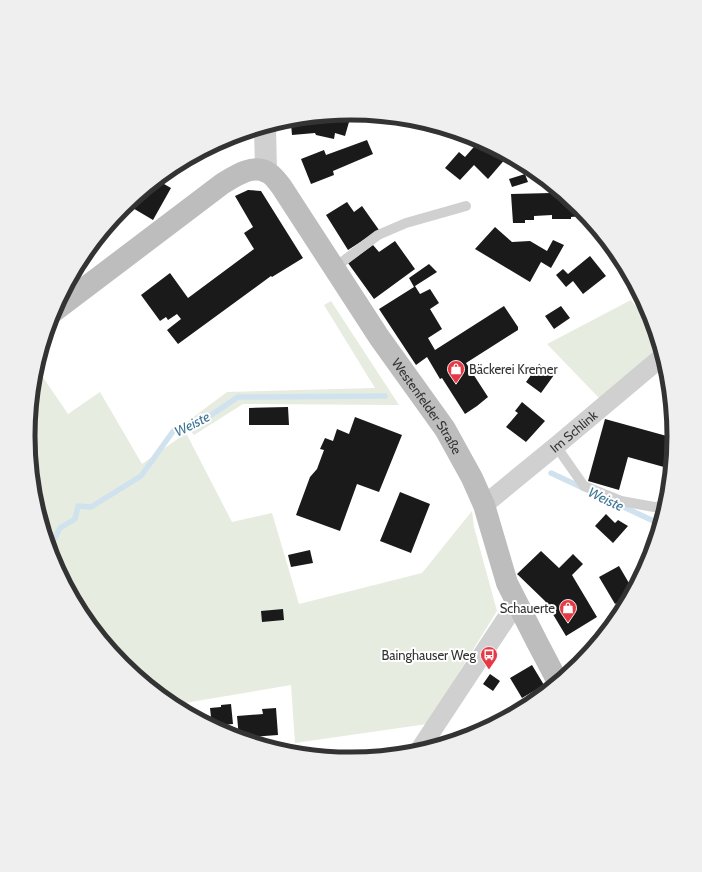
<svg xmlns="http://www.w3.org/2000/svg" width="702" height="872" font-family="Cabin,sans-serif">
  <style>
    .green { fill: #e6ecdf }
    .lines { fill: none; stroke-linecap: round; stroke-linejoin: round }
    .stream { stroke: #cfe2ee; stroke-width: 5.5 }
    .building { fill: #1a1a1a }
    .service { stroke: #d0d0d0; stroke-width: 10 }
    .minor { stroke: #d0d0d0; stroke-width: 19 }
    .tertiary { stroke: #d0d0d0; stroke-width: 22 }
    .secondary { stroke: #bdbdbd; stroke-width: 22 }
    .labels { text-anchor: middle; stroke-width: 4; stroke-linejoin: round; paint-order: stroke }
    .poi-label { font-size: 13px; fill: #333; stroke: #fff; text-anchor: end }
    .street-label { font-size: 13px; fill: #333; stroke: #fff }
    .water-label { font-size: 14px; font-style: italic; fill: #3f7597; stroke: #fff }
    .rim { fill: none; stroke: #333; stroke-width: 5 }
  </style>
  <rect width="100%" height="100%" fill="#fff"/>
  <path class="green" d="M631,300L656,334L660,349L601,400L547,344Z
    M331,301L399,405L243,404L194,435L184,424L227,392L375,388L324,305Z
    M36,367L68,414L100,392L142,464L186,433L232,522L272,513L299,604L422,573L472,511L474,527L497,611L427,724L295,743L291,685L173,705L122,664L82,615L53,559L34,499L28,436L34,373Z"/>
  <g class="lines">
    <path class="stream" d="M551,473L583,488
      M615,503L660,524
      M49,549L60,528L75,519L78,506L91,507L141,476L174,430L196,425L238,397L385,396"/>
  </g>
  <path class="building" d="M322,116L349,122L345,136L335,133L334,139L316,135L315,133L292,135L291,124H286L285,120L288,119Z
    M367,140L373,154L333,171L334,175L311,184L301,159L324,150L326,155Z
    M480,140L500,151L507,157L488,179L474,165L460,180L445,168L459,152L465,157Z
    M525,174L528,182L512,187L509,179Z
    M157,180L171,188L153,220L131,207L137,196Z
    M551,188H556L570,200L571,209L580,208L584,213V216L571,217V219H552V215L534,216V220H525V223H513L511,194L551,193Z
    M248,190L261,191L303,258L272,277L271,276L178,344L167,330L181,319L177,314L168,320L166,317L160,321L141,295L170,273L188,298L254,249L244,233L253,227L235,196Z
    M347,202L354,212L362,206L379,230L348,250L326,215Z
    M495,227L512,242L530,241L547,251L553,240L564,245L551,268L541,262L530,282L475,249Z
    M395,241L415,269L374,299L348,263L373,245L379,252Z
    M590,256L606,276L583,294L573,281L566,287L556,275L563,269L568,274Z
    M429,264L437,272L415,286L420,294L430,289L439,303L430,309L442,329L428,338L435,350L504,306L518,327V330L466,363L488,397L477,406L465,414L442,378L440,379L427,357L416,365L379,309L414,287L409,278Z
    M561,306L570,318L554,329L545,316Z
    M539,364L554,375L541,393L526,382Z
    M522,402L545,421L526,442L506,427L518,413L515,411Z
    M288,407L289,425H249V408Z
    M355,417L402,435L379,492L357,484L340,531L296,515L310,477L317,469L324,450L320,449L325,438L333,441L337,429L349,434Z
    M605,419L674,438L671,469L628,457L619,490L588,481Z
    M400,492L430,504L411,553L380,541Z
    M606,514L615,523L618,520L628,526L613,543L595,526Z
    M310,550L313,563L291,567L288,555Z
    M541,551L559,568L573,554L583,564L572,575L597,617L566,636L545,601L517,574Z
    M619,566L633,590L630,595L615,604L599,577Z
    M283,609L284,620L262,622L261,611Z
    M532,665L544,685L522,698L510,678Z
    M490,674L500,681L493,691L483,684Z
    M231,704L233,724L212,726L210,708L221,707V705Z
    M276,708L278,735L239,738L237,716L263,714L262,709Z"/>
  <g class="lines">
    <path class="service" d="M334,268L378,235L406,223L466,206
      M556,446L584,486L621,501L654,507L666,506"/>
    <g class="minor">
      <path id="s1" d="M484,505L556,446L663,356"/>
      <path d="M418,752L517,602"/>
    </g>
    <path class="tertiary" d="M265,126L266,172"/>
    <path class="secondary" id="s2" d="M53,312L222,184C235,176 252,164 267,172C273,175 277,181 281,186L379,337L445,429L472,478L484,505L507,583L537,642L558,682"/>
  </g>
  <defs>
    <symbol id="shop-pin" viewBox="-11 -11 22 30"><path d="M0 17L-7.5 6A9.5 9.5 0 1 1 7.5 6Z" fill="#e63946" stroke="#fff"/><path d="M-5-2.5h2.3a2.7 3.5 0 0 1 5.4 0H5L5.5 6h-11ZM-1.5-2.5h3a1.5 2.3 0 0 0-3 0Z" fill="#fff"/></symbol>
    <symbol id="bus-pin" viewBox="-11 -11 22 30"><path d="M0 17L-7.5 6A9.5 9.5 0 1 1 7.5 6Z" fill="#e63946" stroke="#fff"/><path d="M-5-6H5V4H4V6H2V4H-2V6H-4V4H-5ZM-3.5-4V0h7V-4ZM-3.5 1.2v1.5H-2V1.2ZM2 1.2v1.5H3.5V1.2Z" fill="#fff"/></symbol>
  </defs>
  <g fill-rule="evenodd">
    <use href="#shop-pin" x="446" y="359" width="20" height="27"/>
    <use href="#shop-pin" x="558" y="598" width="20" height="27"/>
    <use href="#bus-pin" x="479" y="645" width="20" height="27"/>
  </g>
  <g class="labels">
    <g class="poi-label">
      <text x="469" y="374" text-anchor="start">Bäckerei Kremer</text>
      <text x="555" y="613">Schauerte</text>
      <text x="476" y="660">Bainghauser Weg</text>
    </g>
    <g class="street-label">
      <text dy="5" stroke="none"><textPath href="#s2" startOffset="545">Westenfelder Straße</textPath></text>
      <text dy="5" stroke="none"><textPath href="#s1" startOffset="116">Im Schlink</textPath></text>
    </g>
    <g class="water-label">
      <text transform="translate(192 424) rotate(-27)" y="5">Weiste</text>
      <text transform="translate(606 499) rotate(25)" y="5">Weiste</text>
    </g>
  </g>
  <path d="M0 0H702V872H0ZM35 436a316 316 0 1 1 632 0a316 316 0 1 1-632 0Z" fill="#efefef" fill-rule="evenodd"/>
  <path class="rim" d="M35 436a316 316 0 1 1 632 0a316 316 0 1 1-632 0Z"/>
</svg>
